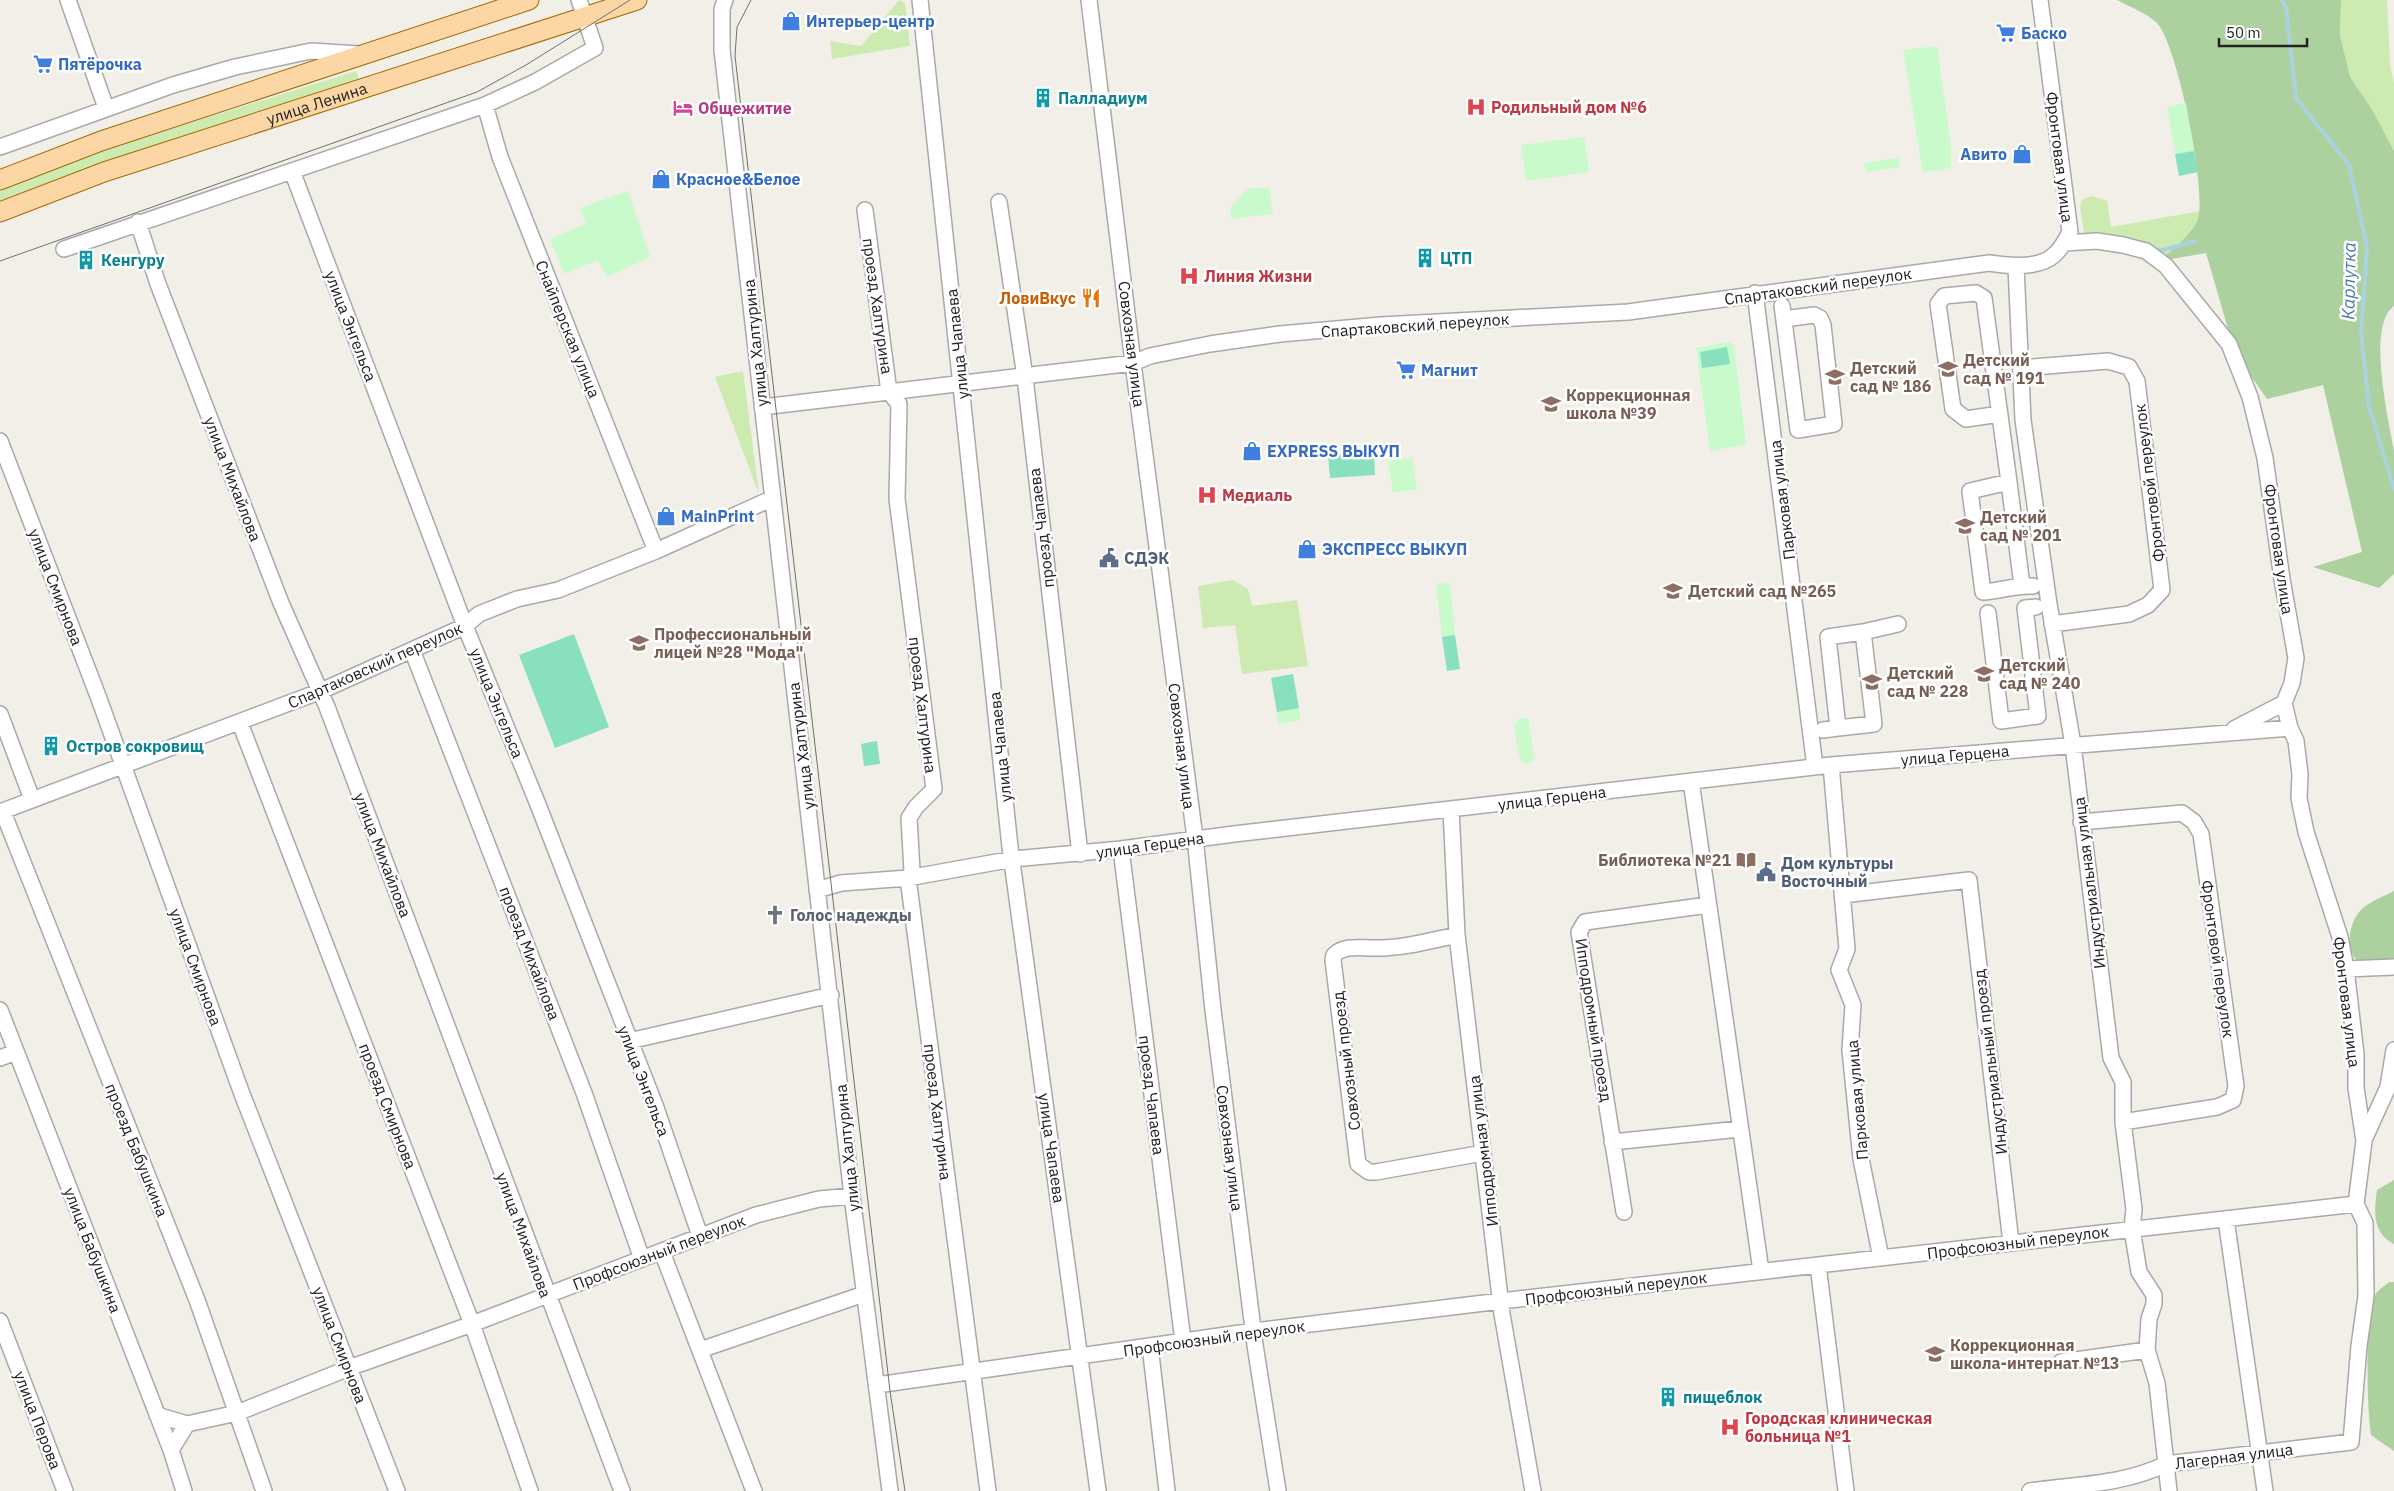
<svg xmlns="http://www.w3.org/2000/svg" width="2394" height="1491" font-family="'IBM Plex Sans',sans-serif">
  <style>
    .grass { fill: #cdebb0 }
    .forest { fill: #add19e }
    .park { fill: #c8facc }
    .pitch { fill: #88e0be }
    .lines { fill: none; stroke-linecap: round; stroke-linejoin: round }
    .stream { stroke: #aad3df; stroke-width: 4 }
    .minor-casing { stroke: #a9a9a9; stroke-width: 18 }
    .major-casing { stroke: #a06b00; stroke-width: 21 }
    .minor { stroke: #fff; stroke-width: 15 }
    .major { stroke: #fcd6a4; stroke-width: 19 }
    .tram { stroke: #707070; stroke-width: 1 }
    .labels { text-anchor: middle; stroke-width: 5; stroke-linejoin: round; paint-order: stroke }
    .shop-label { font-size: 16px; font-weight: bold; fill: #366cbe; stroke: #fff; text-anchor: start }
    .culture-label { font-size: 16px; font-weight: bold; fill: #0d838f; stroke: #fff; text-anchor: start }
    .street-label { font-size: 16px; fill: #222; stroke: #fff }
    .health-label { font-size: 16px; font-weight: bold; fill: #be3a42; stroke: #fff; text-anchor: start }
    .hotel-label { font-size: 16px; font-weight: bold; fill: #b23c85; stroke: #fff; text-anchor: start }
    .food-label { font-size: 16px; font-weight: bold; fill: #c56008; stroke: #fff; text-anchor: end }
    .education-label { font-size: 16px; font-weight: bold; fill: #785e54; stroke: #fff; text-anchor: start }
    .service-label { font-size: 16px; font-weight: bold; fill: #4e5e75; stroke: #fff; text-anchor: start }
    .worship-label { font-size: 16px; font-weight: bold; fill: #5b616d; stroke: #fff; text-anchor: start }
    .water-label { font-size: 18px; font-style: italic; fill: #4a7aab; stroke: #fff }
  </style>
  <rect width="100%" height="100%" fill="#f2efe9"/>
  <path class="grass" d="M899,0L905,3L910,46L832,59L830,41L861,46Z
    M2341,0H2387L2390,64L2394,85V151L2373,111L2350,78L2340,35Z
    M356,71L360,83L0,202V188L132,141Z
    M2091,196L2107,201L2111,227L2200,211C2194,233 2176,246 2160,261L2085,239L2080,207L2082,200Z
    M743,371L759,494L715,377Z
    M1233,580L1248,589L1252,606L1297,600L1308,666L1242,674L1235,625L1203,628L1198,586Z"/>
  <path class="forest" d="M2117,0H2341L2340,35L2350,77L2373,111L2394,151V306C2366,326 2389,421 2394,451C2394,463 2394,477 2394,489C2394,518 2394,546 2394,574L2379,588L2313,567L2362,552L2323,385L2267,399L2235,353L2206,253L2160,261C2173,248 2192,235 2198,218C2207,190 2177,44 2157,23C2147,13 2130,7 2117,0Z
    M2394,891V966C2386,966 2375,968 2367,966C2341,959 2348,920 2363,908C2372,901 2384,896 2394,891Z
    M2394,1180V1244C2372,1233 2374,1211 2377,1190Z
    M2389,1282H2394V1451L2371,1435C2367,1411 2364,1309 2377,1292C2380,1288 2386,1285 2389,1282Z"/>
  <path class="park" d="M1937,46L1951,145V168L1923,173L1903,50Z
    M2186,103L2194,151L2175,154L2167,107Z
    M1584,137L1589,172L1526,181L1521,145Z
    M1898,158L1900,167L1866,172L1864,163Z
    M1269,187L1273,214L1231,219L1230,208L1247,189Z
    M628,191L650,257L607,277L598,260L564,274L550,239L586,224L580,208Z
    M1730,342L1734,346L1746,443L1744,445L1710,451L1696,348Z
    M1412,457L1417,489L1393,493L1388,461Z
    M1450,583L1455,635L1442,637L1436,584Z
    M1299,708L1301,720L1278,724L1277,712Z
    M1521,718H1526L1529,721L1534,759L1530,763H1524L1519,756L1514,725Z"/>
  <path class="pitch" d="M2194,151L2198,172L2179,176L2175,154Z
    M1727,347L1730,364L1702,368L1700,352Z
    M1374,452L1375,475L1330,478L1328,455Z
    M574,634L609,727L555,748L519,655Z
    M1455,635L1460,669L1447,671L1442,637Z
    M1293,674L1299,708L1277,712L1271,678Z
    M877,741L880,764L864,766L861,744Z"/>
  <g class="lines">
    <path class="stream" d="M2282,0L2286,7L2296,98L2349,165L2367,247L2361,333L2369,406L2394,489
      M2152,249L2163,250L2196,241"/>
    <defs>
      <path id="minor" d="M68,0L106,108
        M725,0L722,9V50L852,1196L890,1491
        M920,0L1010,847L1098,1491
        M1089,0L1133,363L1195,838L1213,1010L1255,1345L1278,1491
        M485,105L500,157L656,551
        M0,147L173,85L235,67L311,51L359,54
        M292,171L465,626L537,802L655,1105L700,1236
        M999,202L1025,377L1080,854
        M865,210L889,392L899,404L897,499L934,789L916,807L909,818L912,871L908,878L988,1491
        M138,222L158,284L281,603L327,707L622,1491
        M2064,243L2097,241L2123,245L2146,251L2166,266L2229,344L2250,397L2265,458L2282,579L2296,658L2292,683L2284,703L2290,728L2296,741L2300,774L2299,798L2306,832L2340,937L2346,969L2356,1054V1088L2364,1141L2356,1204
        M64,249L485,105L535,82L595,48L579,0
        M2016,267L2023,420L2049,604L2073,745L2111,1058L2123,1082V1122L2134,1209L2132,1229L2139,1272L2154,1295V1304L2149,1319L2147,1350L2157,1383L2169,1491
        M1755,293L1815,767
        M1782,306L1783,313L1798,430L1834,424L1823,325L1820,318L1814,315L1784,319
        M2021,368L2108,361L2129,367L2137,381L2162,590L2148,605L2129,614L2052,624
        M762,407L1133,363L1150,356L1210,344L1280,334L1381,325L1628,312L1989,263C2008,266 2039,269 2054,255C2061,249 2066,240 2070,232L2040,0
        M2000,414L1966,419L1953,409L1938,304L1944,296L1976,293L1984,298L2009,482
        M0,441L98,696L242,1094L397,1491
        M2022,586L2009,482L1970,491L1983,592C1999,591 2016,585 2033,586
        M1988,613L2001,721L2038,716L2025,608L2036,607
        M1863,632L1828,637L1838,728L1874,724L1863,632L1898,624
        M412,650L584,1093L642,1259
        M0,714L32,799
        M240,723L472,1324L530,1491
        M2234,729L2284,703
        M1823,730L1838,728
        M1831,765L1847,949L1839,970L1853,1005L1850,1050L1861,1159L1881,1258
        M1691,781L1761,1271
        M1451,809L1457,935L1502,1314L1533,1491
        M0,812L321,691L465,626L479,614L517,599L558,590L656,551L773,498
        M3,812L197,1300L264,1491
        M2081,822L2182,813L2194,822L2201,834L2236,1086L2233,1100L2217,1107L2123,1122
        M1121,849L1183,1341
        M817,890L841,883L908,878L1013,859L1121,849L1234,834L1831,765L2290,728
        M1843,895L1969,880L2011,1243
        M1457,935C1429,941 1400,949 1372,948C1359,948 1344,945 1334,955L1333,960L1358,1164L1369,1172H1376L1483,1153
        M2346,969L2394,967
        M0,1010L171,1450L184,1491
        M629,1041L831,995
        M0,1058L16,1052
        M2364,1140L2388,1087L2394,1050
        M1612,1142L1740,1129
        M1624,1212L1579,932L1585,922L1708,905
        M2226,1219L2265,1491
        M662,1252L754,1491
        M1818,1265L1846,1491
        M0,1321L65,1491
        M1150,1346L1167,1491
        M700,1350L864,1294
        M2061,1362L2147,1350
        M877,1385L1254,1331L1501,1301L2356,1204
        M157,1415L187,1424
        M171,1450L187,1424L237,1413L349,1368L472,1324L756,1215L819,1199L852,1196
        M2030,1491C2077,1484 2123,1485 2166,1464L2351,1442L2359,1346L2366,1296L2365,1223L2356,1204"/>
      <g id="major">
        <path d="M0,180L101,141L529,0"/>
        <path id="s1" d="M0,212L104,172L637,0"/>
      </g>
    </defs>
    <use href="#minor" class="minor-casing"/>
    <use href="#major" class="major-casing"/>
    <use href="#minor" class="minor"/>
    <use href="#major" class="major"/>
    <path class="tram" d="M751,0L737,27L735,56L890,1391L905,1491
      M0,261L477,92L526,65L630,0"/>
  </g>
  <defs>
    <symbol id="shop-bare" viewBox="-9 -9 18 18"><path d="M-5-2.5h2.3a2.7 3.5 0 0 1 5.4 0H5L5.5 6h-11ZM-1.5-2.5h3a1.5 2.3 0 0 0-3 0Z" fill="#3f7fe0" stroke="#fff" stroke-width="2.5" paint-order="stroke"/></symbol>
    <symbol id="supermarket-bare" viewBox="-9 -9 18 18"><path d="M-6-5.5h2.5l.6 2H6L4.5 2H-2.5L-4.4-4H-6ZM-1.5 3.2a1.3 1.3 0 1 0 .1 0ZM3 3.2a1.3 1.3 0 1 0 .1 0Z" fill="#3f7fe0" stroke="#fff" stroke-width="2.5" paint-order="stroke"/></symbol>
    <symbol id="building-bare" viewBox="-9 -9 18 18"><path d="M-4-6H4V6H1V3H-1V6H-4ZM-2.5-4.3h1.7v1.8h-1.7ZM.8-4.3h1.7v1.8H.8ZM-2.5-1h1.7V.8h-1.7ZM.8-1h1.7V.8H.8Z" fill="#0f9aa8" stroke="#fff" stroke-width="2.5" paint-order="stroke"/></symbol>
    <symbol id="hospital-bare" viewBox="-9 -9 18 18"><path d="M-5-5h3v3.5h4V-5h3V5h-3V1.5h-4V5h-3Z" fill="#e0444e" stroke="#fff" stroke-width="2.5" paint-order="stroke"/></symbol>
    <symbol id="hotel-bare" viewBox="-9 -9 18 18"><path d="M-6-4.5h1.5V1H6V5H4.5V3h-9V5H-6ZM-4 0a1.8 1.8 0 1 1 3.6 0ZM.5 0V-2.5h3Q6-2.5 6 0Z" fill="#d1479c" stroke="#fff" stroke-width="2.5" paint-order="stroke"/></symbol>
    <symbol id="restaurant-bare" viewBox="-9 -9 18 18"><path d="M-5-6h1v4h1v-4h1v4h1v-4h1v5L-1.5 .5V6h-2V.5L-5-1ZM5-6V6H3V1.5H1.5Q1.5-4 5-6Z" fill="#e8710a" stroke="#fff" stroke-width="2.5" paint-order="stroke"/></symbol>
    <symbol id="school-bare" viewBox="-9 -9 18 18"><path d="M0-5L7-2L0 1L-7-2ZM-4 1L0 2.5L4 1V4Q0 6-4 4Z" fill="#8d6e63" stroke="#fff" stroke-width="2.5" paint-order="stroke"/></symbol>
    <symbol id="civic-bare" viewBox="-9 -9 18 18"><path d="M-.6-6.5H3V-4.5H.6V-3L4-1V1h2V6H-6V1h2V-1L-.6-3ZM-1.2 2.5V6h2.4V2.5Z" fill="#5c6f8a" stroke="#fff" stroke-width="2.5" paint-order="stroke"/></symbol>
    <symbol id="university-bare" viewBox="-9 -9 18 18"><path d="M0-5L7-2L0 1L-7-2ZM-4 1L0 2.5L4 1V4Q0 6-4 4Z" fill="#8d6e63" stroke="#fff" stroke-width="2.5" paint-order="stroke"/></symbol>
    <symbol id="library-bare" viewBox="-9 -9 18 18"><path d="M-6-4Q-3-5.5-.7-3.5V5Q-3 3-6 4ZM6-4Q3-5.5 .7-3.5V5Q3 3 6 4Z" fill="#8d6e63" stroke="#fff" stroke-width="2.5" paint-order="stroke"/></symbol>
    <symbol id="church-bare" viewBox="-9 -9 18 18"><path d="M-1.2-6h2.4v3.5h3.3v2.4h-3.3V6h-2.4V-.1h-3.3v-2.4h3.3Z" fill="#6b7280" stroke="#fff" stroke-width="2.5" paint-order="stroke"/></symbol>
  </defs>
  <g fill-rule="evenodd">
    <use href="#shop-bare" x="777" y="7" width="28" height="28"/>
    <use href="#supermarket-bare" x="1992" y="19" width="28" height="28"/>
    <use href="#supermarket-bare" x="29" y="50" width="28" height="28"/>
    <use href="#building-bare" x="1029" y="84" width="28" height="28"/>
    <use href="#hospital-bare" x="1462" y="93" width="28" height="28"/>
    <use href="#hotel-bare" x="669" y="94" width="28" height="28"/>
    <use href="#shop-bare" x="2008" y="140" width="28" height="28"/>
    <use href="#shop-bare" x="647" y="165" width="28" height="28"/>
    <use href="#building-bare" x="1411" y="244" width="28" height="28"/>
    <use href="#building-bare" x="72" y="246" width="28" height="28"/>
    <use href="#hospital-bare" x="1175" y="262" width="28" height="28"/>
    <use href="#restaurant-bare" x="1077" y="284" width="28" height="28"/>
    <use href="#school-bare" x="1934" y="355" width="28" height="28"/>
    <use href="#supermarket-bare" x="1392" y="356" width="28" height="28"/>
    <use href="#school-bare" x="1821" y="363" width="28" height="28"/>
    <use href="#school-bare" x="1537" y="390" width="28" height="28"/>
    <use href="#shop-bare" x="1238" y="437" width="28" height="28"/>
    <use href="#hospital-bare" x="1193" y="481" width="28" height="28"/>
    <use href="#shop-bare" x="652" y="502" width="28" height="28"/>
    <use href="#school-bare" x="1951" y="512" width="28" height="28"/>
    <use href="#shop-bare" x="1293" y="535" width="28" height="28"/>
    <use href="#civic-bare" x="1095" y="544" width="28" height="28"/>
    <use href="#school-bare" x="1659" y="577" width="28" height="28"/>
    <use href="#university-bare" x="625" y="629" width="28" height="28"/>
    <use href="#school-bare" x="1970" y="660" width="28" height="28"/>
    <use href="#school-bare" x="1858" y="668" width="28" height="28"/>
    <use href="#building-bare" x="37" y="732" width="28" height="28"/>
    <use href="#library-bare" x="1732" y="846" width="28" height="28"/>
    <use href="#civic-bare" x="1752" y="858" width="28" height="28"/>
    <use href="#church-bare" x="761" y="901" width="28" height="28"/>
    <use href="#school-bare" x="1921" y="1340" width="28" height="28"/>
    <use href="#building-bare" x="1654" y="1383" width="28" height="28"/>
    <use href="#hospital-bare" x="1716" y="1413" width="28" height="28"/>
  </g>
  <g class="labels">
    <g class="shop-label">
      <text x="806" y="27">Интерьер-центр</text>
      <text x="2021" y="39">Баско</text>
      <text x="58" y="70">Пятёрочка</text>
      <text x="2007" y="160" text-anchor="end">Авито</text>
      <text x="676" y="185">Красное&amp;Белое</text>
      <text x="1421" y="376">Магнит</text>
      <text x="1267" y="457">EXPRESS ВЫКУП</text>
      <text x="681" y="522">MainPrint</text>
      <text x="1322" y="555">ЭКСПРЕСС ВЫКУП</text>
    </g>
    <g class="culture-label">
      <text x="1058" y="104">Палладиум</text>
      <text x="1440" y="264">ЦТП</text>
      <text x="101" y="266">Кенгуру</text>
      <text x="66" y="752">Остров сокровищ</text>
      <text x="1683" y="1403">пищеблок</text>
    </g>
    <g class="street-label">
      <text dy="6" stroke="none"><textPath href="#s1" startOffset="335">улица Ленина</textPath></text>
      <text transform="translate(2060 157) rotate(83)" y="6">Фронтовая улица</text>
      <text transform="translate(1818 286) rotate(-8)" y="6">Спартаковский переулок</text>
      <text transform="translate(878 306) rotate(82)" y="6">проезд Халтурина</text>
      <text transform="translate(1415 325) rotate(-4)" y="6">Спартаковский переулок</text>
      <text transform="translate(351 326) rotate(69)" y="6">улица Энгельса</text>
      <text transform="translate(568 329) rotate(68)" y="6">Снайперская улица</text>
      <text transform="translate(755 343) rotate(-96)" y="6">улица Халтурина</text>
      <text transform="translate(957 344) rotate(-96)" y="6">улица Чапаева</text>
      <text transform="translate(1132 344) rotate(83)" y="6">Совхозная улица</text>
      <text transform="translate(233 479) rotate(69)" y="6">улица Михайлова</text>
      <text transform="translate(2149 483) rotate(-97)" y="6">Фронтовой переулок</text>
      <text transform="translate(1782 500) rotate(-97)" y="6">Парковая улица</text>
      <text transform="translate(1041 528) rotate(-97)" y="6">проезд Чапаева</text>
      <text transform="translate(2279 549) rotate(82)" y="6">Фронтовая улица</text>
      <text transform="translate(56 587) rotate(69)" y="6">улица Смирнова</text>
      <text transform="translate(375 665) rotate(-24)" y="6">Спартаковский переулок</text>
      <text transform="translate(497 703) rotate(68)" y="6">улица Энгельса</text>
      <text transform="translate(923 705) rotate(83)" y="6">проезд Халтурина</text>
      <text transform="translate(801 746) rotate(-97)" y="6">улица Халтурина</text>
      <text transform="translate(1182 746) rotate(83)" y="6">Совхозная улица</text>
      <text transform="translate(1000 747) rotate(-96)" y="6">улица Чапаева</text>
      <text transform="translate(1955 755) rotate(-5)" y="6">улица Герцена</text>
      <text transform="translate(1552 798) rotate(-7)" y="6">улица Герцена</text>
      <text transform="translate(1150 845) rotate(-8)" y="6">улица Герцена</text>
      <text transform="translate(383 855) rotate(69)" y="6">улица Михайлова</text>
      <text transform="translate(2089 883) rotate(-97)" y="6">Индустриальная улица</text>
      <text transform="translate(530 953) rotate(69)" y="6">проезд Михайлова</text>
      <text transform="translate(2218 959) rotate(82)" y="6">Фронтовой переулок</text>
      <text transform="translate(196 967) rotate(70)" y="6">улица Смирнова</text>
      <text transform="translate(2347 1002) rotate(83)" y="6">Фронтовая улица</text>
      <text transform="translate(1594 1020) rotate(81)" y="6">Ипподромный проезд</text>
      <text transform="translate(1346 1061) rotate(-97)" y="6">Совхозный проезд</text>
      <text transform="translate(1990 1062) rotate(-97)" y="6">Индустриальный проезд</text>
      <text transform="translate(644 1081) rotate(69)" y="6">улица Энгельса</text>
      <text transform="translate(1152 1095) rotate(83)" y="6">проезд Чапаева</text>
      <text transform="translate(1857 1100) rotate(-95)" y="6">Парковая улица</text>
      <text transform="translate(388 1106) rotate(69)" y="6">проезд Смирнова</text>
      <text transform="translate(938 1112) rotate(83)" y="6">проезд Халтурина</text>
      <text transform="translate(847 1148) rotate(-96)" y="6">улица Халтурина</text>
      <text transform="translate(1052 1148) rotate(82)" y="6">улица Чапаева</text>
      <text transform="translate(1230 1148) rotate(83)" y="6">Совхозная улица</text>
      <text transform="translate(137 1150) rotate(68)" y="6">проезд Бабушкина</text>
      <text transform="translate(1483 1151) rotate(-97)" y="6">Ипподромная улица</text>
      <text transform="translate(524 1235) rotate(70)" y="6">улица Михайлова</text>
      <text transform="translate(2018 1242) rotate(-7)" y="6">Профсоюзный переулок</text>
      <text transform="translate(93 1250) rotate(69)" y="6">улица Бабушкина</text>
      <text transform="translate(659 1252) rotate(-21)" y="6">Профсоюзный переулок</text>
      <text transform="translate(1616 1288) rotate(-7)" y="6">Профсоюзный переулок</text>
      <text transform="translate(1214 1338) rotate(-8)" y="6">Профсоюзный переулок</text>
      <text transform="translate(340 1345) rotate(69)" y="6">улица Смирнова</text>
      <text transform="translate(38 1420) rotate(69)" y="6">улица Перова</text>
      <text transform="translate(2234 1456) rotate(-7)" y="6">Лагерная улица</text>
    </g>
    <g class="health-label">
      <text x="1491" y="113">Родильный дом №6</text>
      <text x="1204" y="282">Линия Жизни</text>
      <text x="1222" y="501">Медиаль</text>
      <text x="1745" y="1424">Городская клиническая<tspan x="1745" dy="18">больница №1</tspan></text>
    </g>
    <g class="hotel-label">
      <text x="698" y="114">Общежитие</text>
    </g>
    <g class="food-label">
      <text x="1076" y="304">ЛовиВкус</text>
    </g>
    <g class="education-label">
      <text x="1963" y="366">Детский<tspan x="1963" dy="18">сад № 191</tspan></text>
      <text x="1850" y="374">Детский<tspan x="1850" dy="18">сад № 186</tspan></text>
      <text x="1566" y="401">Коррекционная<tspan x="1566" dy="18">школа №39</tspan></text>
      <text x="1980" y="523">Детский<tspan x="1980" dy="18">сад № 201</tspan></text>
      <text x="1688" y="597">Детский сад №265</text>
      <text x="654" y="640">Профессиональный<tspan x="654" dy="18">лицей №28 "Мода"</tspan></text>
      <text x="1999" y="671">Детский<tspan x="1999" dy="18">сад № 240</tspan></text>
      <text x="1887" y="679">Детский<tspan x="1887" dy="18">сад № 228</tspan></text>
      <text x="1731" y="866" text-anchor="end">Библиотека №21</text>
      <text x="1950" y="1351">Коррекционная<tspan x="1950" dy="18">школа-интернат №13</tspan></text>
    </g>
    <g class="service-label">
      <text x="1124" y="564">СДЭК</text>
      <text x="1781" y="869">Дом культуры<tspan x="1781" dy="18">Восточный</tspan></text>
    </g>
    <g class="worship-label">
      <text x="790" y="921">Голос надежды</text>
    </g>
    <g class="water-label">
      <text transform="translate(2349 281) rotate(-89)" y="6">Карлутка</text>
    </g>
  </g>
  <path d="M2219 38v8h88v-8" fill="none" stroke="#222222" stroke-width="2.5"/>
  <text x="2226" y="38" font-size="15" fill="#222222" stroke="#ffffff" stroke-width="4" paint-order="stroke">50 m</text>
</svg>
